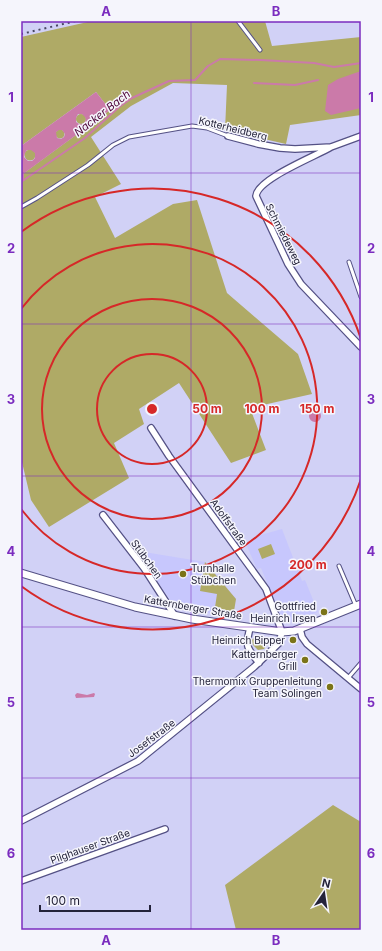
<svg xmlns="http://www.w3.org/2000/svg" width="382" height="951" font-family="Inter,sans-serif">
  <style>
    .built { fill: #c7c7fd }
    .green { fill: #afaa66 }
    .water { fill: #cb7aa9; fill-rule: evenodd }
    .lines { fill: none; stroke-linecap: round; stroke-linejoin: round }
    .stream { stroke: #cb7aa9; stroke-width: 2 }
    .service-casing { stroke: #545185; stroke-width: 5 }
    .minor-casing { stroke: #545185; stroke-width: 8 }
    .tertiary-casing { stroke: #545185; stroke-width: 9 }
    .service { stroke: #fff; stroke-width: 3 }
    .minor { stroke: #fff; stroke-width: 5.5 }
    .tertiary { stroke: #fff; stroke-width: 7 }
    .rail { stroke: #474660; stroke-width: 2; stroke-dasharray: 2 4; stroke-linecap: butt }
    .grid { fill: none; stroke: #7b2cbf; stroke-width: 1; stroke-opacity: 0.55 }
    .ring { fill: none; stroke: #d62828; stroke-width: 2 }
    .poi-dot { fill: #7b7418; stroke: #f5f5fc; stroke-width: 1.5 }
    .labels { text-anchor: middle; stroke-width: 3; stroke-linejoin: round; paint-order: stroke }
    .street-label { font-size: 10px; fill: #24233a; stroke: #f5f5fc }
    .poi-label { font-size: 10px; fill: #24233a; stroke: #f5f5fc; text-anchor: end }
    .water-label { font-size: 11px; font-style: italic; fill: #4d0337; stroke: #f5f5fc }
    .centre { fill: #d62828; stroke: #f5f5fc; stroke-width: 2 }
    .ring-label { font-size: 12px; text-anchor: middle; font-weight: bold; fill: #d62828; stroke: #f5f5fc; stroke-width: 3; stroke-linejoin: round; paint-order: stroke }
    .neatline { fill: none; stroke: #7b2cbf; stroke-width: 1.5 }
    .grid-label { font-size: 13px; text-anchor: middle; font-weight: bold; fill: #7b2cbf }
  </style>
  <rect width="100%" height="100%" fill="#d1d1f6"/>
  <path class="built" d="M282,529L302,581L305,580L318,612L289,623H286L282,619L261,568L257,569L246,544L257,536Z
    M144,552L205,562L236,599L233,617L176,608L140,556Z"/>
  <path class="green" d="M92,21H265L272,46L361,37V115L290,125L286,144L225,130L227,85L173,83L131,106L91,137L121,184L95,197L115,238L173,204L197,200L227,293L298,354L312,394L250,408L266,450L231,463L179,383L139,409L144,424L114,443L129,478L49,527L31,500L21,458V171L24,173L110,110L96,92L21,146V37Z
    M76 119a5 5 0 1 1 10 0a5 5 0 1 1-10 0Z
    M55.5 134a4.5 4.5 0 1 1 9 0a4.5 4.5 0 1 1-9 0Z
    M24.5 155a5.5 5.5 0 1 1 11 0a5.5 5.5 0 1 1-11 0Z
    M271,544L275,554L262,559L258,549Z
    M205,562L236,599L233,617L214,614L217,594L200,591Z
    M256,636L255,639L265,641L266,638L268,643L264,649L258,650L253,645L252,640Z
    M333,805L361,822V930H236L225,885Z"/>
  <path class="water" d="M361,71V108L331,115L325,111L328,85L338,79Z
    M96,92L110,110L23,174L21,171V146ZM78,114H82L85,117L86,120L83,124H79L76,122V118ZM59,130H62L65,134L64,137L61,139L57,138L56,132ZM27,150H31L35,153V158L32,161H28L24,157L25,153Z
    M309 416a6 6 0 1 1 12 0a6 6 0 1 1-12 0Z
    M77,693L87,695L94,693L95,694L94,697L76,698L75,695Z"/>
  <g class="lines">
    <path class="stream" d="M254,83L295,85L318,80
      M23,180V174
      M21,182L85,138L119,107L132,98L169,81L195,80L208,66L220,59L261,60L314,63L334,67L361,63"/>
    <defs>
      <path id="service" d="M238,21L260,50
        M21,207L37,198L88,165L113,145L129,137L192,126L207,128L228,136
        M349,262L361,297
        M339,566L356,606
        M348,678L361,663"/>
      <path id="minor" d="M228,136L258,144L280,148L295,149L331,147L361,136
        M331,147C316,156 257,179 256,196L288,264L301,284L361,347
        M103,515L144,568L175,616
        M250,628C245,647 247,648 259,663
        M300,629L302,637L307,644L361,689
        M21,821L138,761L254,667L279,643L282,632L266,589L169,456L151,428
        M21,881L165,829"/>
      <path id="tertiary" d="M21,573L135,607L192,619L282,632L294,631L361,604"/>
    </defs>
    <use href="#service" class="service-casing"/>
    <use href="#minor" class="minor-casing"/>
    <use href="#tertiary" class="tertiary-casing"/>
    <use href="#service" class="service"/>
    <use href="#minor" class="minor"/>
    <use href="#tertiary" class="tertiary"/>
    <path class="rail" d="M21,34L76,21"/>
  </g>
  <path class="grid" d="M191,21V930M21,173H361M21,324H361M21,476H361M21,627H361M21,778H361"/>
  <g class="ring">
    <circle cx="152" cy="409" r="55"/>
    <circle cx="152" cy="409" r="110"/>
    <path d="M21 309A165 165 0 1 1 21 509"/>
    <path d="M361 479A220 220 0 0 1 21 586M21 232A220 220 0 0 1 361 339"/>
  </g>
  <g class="poi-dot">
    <circle cx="183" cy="574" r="4"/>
    <circle cx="324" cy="612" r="4"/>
    <circle cx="293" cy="640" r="4"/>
    <circle cx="305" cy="660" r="4"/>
    <circle cx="330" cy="687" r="4"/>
  </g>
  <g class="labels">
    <g class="street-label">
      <text transform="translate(233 128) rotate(14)" y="4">Kotterheidberg</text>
      <text transform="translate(284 234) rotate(63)" y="4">Schmiedeweg</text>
      <text transform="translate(229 522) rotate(54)" y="4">Adolfstraße</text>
      <text transform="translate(147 559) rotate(54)" y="4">Stübchen</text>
      <text transform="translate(193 607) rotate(10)" y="4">Katternberger Straße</text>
      <text transform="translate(151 738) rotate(-37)" y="4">Josefstraße</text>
      <text transform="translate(90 846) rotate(-20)" y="4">Pilghauser Straße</text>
    </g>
    <g class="poi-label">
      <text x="191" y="572" text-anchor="start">Turnhalle<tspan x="191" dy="12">Stübchen</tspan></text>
      <text x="316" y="610">Gottfried<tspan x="316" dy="12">Heinrich Irsen</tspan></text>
      <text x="285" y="644">Heinrich Bipper</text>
      <text x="297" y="658">Katternberger<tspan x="297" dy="12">Grill</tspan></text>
      <text x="322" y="685">Thermomix Gruppenleitung<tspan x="322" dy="12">Team Solingen</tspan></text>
    </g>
    <g class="water-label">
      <text transform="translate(102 113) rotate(-38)" y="4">Nacker Bach</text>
    </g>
  </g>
  <circle cx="152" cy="409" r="6" class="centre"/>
  <g class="ring-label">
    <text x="207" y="413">50 m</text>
    <text x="262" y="413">100 m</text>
    <text x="317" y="413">150 m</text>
    <text x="308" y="569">200 m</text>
  </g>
  <rect width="382" height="951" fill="none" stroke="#f5f5fc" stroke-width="44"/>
  <g transform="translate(324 893) rotate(13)" stroke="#f5f5fc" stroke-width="3" paint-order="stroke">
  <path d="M0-3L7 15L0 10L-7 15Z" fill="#24233a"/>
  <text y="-6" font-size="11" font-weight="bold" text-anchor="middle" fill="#24233a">N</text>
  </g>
  <path d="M40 905v6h110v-6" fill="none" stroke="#24233a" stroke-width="2"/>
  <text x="46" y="905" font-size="12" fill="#24233a" stroke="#f5f5fc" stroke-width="3" paint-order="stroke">100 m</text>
  <rect x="22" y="22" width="338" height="907" class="neatline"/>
  <g class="grid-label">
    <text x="106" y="16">A</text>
    <text x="276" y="16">B</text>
    <text x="11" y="102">1</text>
    <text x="371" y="102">1</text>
    <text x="11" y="253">2</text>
    <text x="371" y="253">2</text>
    <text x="11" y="404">3</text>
    <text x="371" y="404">3</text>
    <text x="11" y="556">4</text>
    <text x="371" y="556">4</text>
    <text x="11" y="707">5</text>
    <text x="371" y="707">5</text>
    <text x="11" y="858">6</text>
    <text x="371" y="858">6</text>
    <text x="106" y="945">A</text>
    <text x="276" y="945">B</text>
  </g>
</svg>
